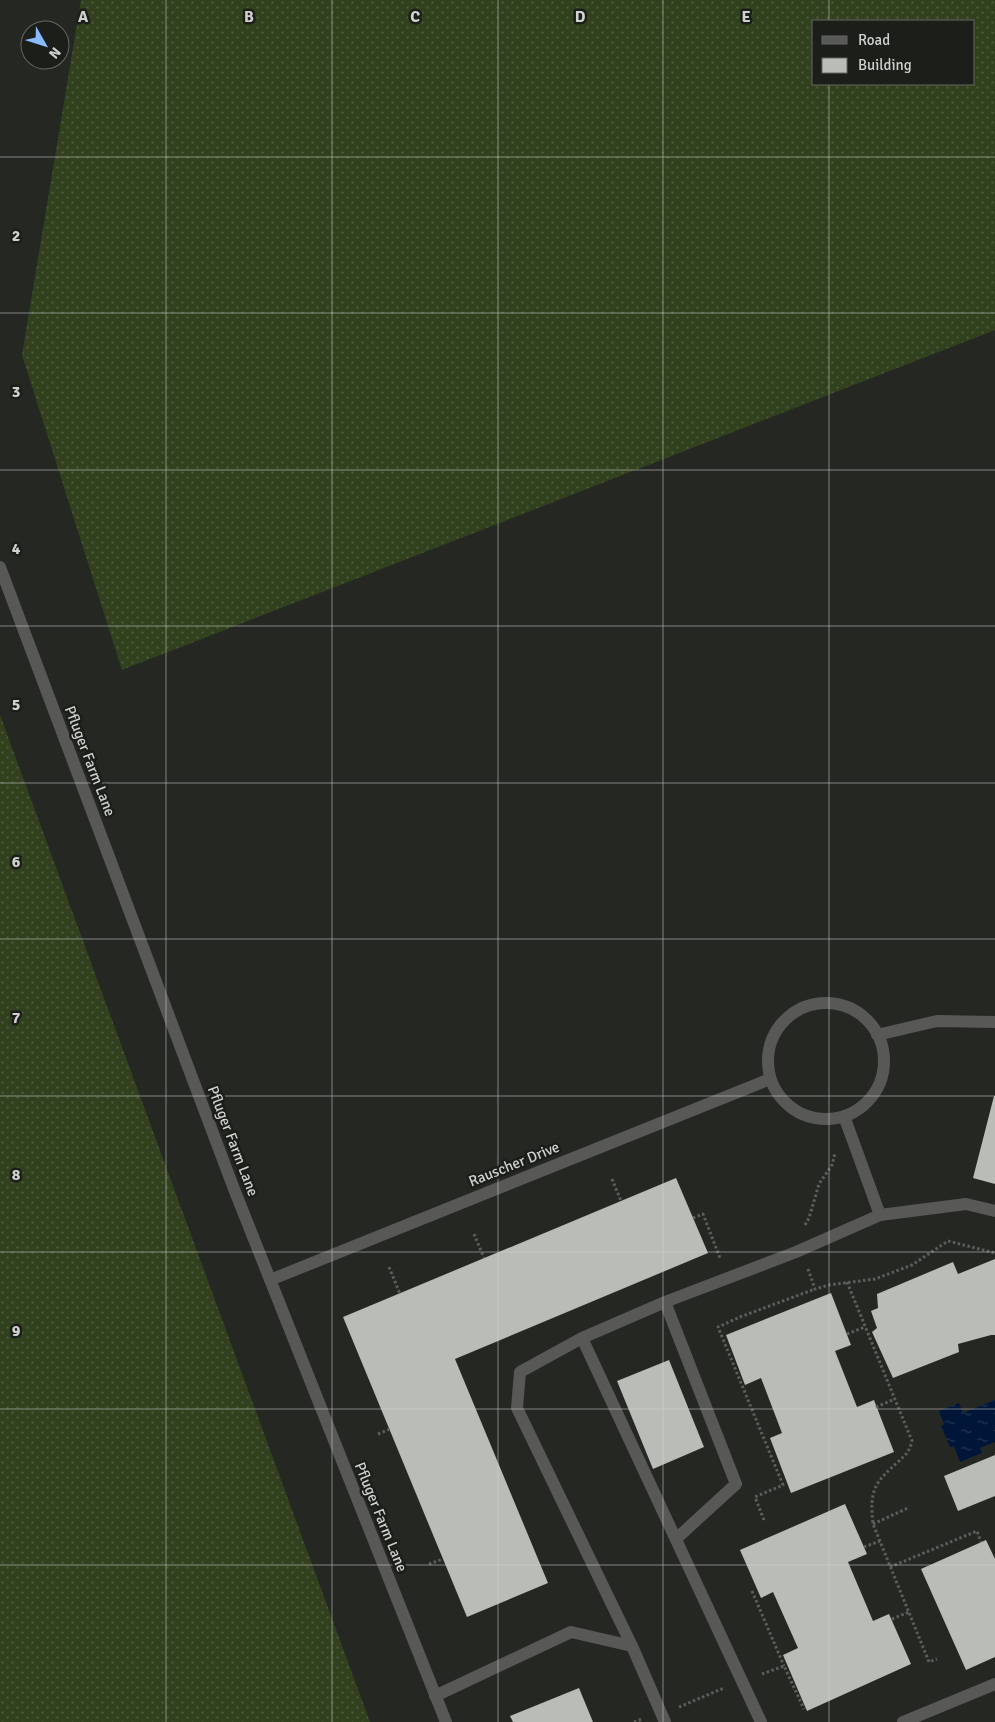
<svg xmlns="http://www.w3.org/2000/svg" width="995" height="1722" font-family="Signika,sans-serif">
  <style>
    .grass { fill: url(#grass-dots); fill-rule: evenodd }
    .water { fill: url(#water-ripples) }
    .building { fill: #babdb7 }
    .lines { fill: none; stroke-linecap: round; stroke-linejoin: round }
    .path { stroke: #5d5e5b; stroke-width: 3; stroke-dasharray: 2.5 2.5; stroke-linecap: butt }
    .minor { stroke: #585957; stroke-width: 12 }
    .grid { fill: none; stroke: #d1d2cf; stroke-width: 1; stroke-opacity: 0.55 }
    .labels { text-anchor: middle; stroke-width: 5; stroke-linejoin: round; paint-order: stroke }
    .street-label { font-size: 15px; fill: #d1d2cf; stroke: #1b1e19 }
    .grid-label { font-size: 16px; text-anchor: middle; font-weight: bold; fill: #d1d2cf; stroke: #1b1e19; stroke-width: 5; stroke-linejoin: round; paint-order: stroke }
  </style>
  <defs>
    <pattern id="grass-dots" width="8" height="8" patternUnits="userSpaceOnUse" patternTransform="scale(1.25)"><rect width="8" height="8" fill="#31411e"/><path d="M2 2h.1M6 6h.1" fill="none" stroke="#4e5c3e" stroke-width="1.8" stroke-linecap="round"/></pattern>
    <pattern id="water-ripples" width="26" height="14" patternUnits="userSpaceOnUse" patternTransform="scale(1.25)"><rect width="26" height="14" fill="#001638"/><path d="M2 4q2-2 4 0t4 0M15 11q2-2 4 0t4 0" fill="none" stroke="#243754"/></pattern>
  </defs>
  <rect width="100%" height="100%" fill="#252723"/>
  <path class="grass" d="M81,0H995V330L122,670L22,355ZM814,21H974V84H814Z
    M0,715L370,1722H0Z"/>
  <path class="water" d="M995,1400V1442L980,1448L982,1453L960,1462L954,1446L950,1447L941,1426L944,1424L939,1411L959,1403L963,1413Z"/>
  <path class="building" d="M994,1096H995V1184L973,1178Z
    M676,1178L708,1253L455,1359L548,1583L467,1617L343,1317Z
    M995,1259V1335H991L958,1344L959,1352L893,1378L872,1332L877,1328L871,1311L878,1308L877,1294L953,1262L958,1274Z
    M831,1293L851,1345L835,1351L857,1407L874,1400L894,1452L791,1493L770,1438L782,1433L761,1378L745,1385L726,1335Z
    M669,1360L704,1447L653,1469L617,1381Z
    M995,1455V1496L958,1511L944,1476Z
    M845,1504L867,1554L848,1562L873,1621L889,1614L911,1664L807,1711L783,1655L798,1648L773,1592L761,1598L740,1550Z
    M986,1540L995,1559V1657L966,1670L921,1569Z
    M579,1688L593,1722H513L510,1716Z"/>
  <g class="lines">
    <path class="path" d="M612,1179L621,1201
      M693,1218L703,1214L720,1258
      M805,1225L809,1218L819,1184L832,1165L835,1153
      M474,1234L484,1258
      M389,1267L400,1294
      M808,1269L815,1289L829,1285L875,1279L912,1265L948,1241L995,1253
      M847,1282L912,1441C910,1450 906,1455 899,1461C875,1482 869,1490 873,1524L929,1662L937,1659
      M847,1334L865,1327
      M876,1407L895,1399
      M378,1434L390,1429
      M764,1520L755,1497L783,1485L718,1327L740,1317L815,1289
      M873,1524L908,1508
      M864,1547L880,1541
      M429,1564L443,1559
      M890,1567L977,1531L981,1542
      M752,1591L784,1666
      M892,1619L909,1612
      M762,1674L784,1666L804,1709
      M679,1707L724,1688
      M634,1722L642,1719"/>
    <path class="minor" d="M0,567L234,1189L446,1722
      M768 1061a58 58 0 1 1 116 0a58 58 0 1 1-116 0Z
      M877,1035L937,1021L995,1022
      M844,1116L880,1215
      M270,1280L770,1079
      M665,1302L736,1484L676,1539
      M582,1338L761,1722
      M632,1646L517,1408L520,1372L582,1338L665,1302L796,1252L880,1215L966,1204L995,1211
      M435,1696L571,1632L632,1646L665,1722
      M903,1722L995,1684"/>
  </g>
  <path class="grid" d="M166,0V1722M332,0V1722M498,0V1722M663,0V1722M829,0V21M829,84V1722M0,157H995M0,313H995M0,470H995M0,626H995M0,783H995M0,939H995M0,1096H995M0,1252H995M0,1409H995M0,1565H995"/>
  <g class="labels">
    <g class="street-label">
      <text transform="translate(90 761) rotate(69)" y="5">Pfluger Farm Lane</text>
      <text transform="translate(233 1141) rotate(69)" y="5">Pfluger Farm Lane</text>
      <text transform="translate(514 1164) rotate(-22)" y="5">Rauscher Drive</text>
      <text transform="translate(381 1517) rotate(68)" y="5">Pfluger Farm Lane</text>
    </g>
  </g>
  <g class="grid-label">
    <text x="83" y="22">A</text>
    <text x="249" y="22">B</text>
    <text x="415" y="22">C</text>
    <text x="580" y="22">D</text>
    <text x="746" y="22">E</text>
    <text x="16" y="241">2</text>
    <text x="16" y="397">3</text>
    <text x="16" y="554">4</text>
    <text x="16" y="710">5</text>
    <text x="16" y="867">6</text>
    <text x="16" y="1023">7</text>
    <text x="16" y="1180">8</text>
    <text x="16" y="1336">9</text>
  </g>
  <rect x="812" y="20" width="162" height="65" fill="#1b1e19" stroke="#646662"/>
  <rect x="822" y="36" width="25" height="8" fill="#585957" stroke="#646662"/>
  <text x="858" y="45" font-size="15" fill="#d1d2cf">Road</text>
  <rect x="822" y="58" width="25" height="15" fill="#babdb7" stroke="#646662"/>
  <text x="858" y="70" font-size="15" fill="#d1d2cf">Building</text>
  <g transform="translate(45 45) rotate(129)"><circle r="24" fill="#1b1e19" stroke="#646662"/>
  <path d="M0-4L9 19L0 12L-9 19Z" fill="#89bafc"/>
  <text y="-8" font-size="14" font-weight="bold" text-anchor="middle" fill="#d1d2cf">N</text>
  </g>
</svg>
